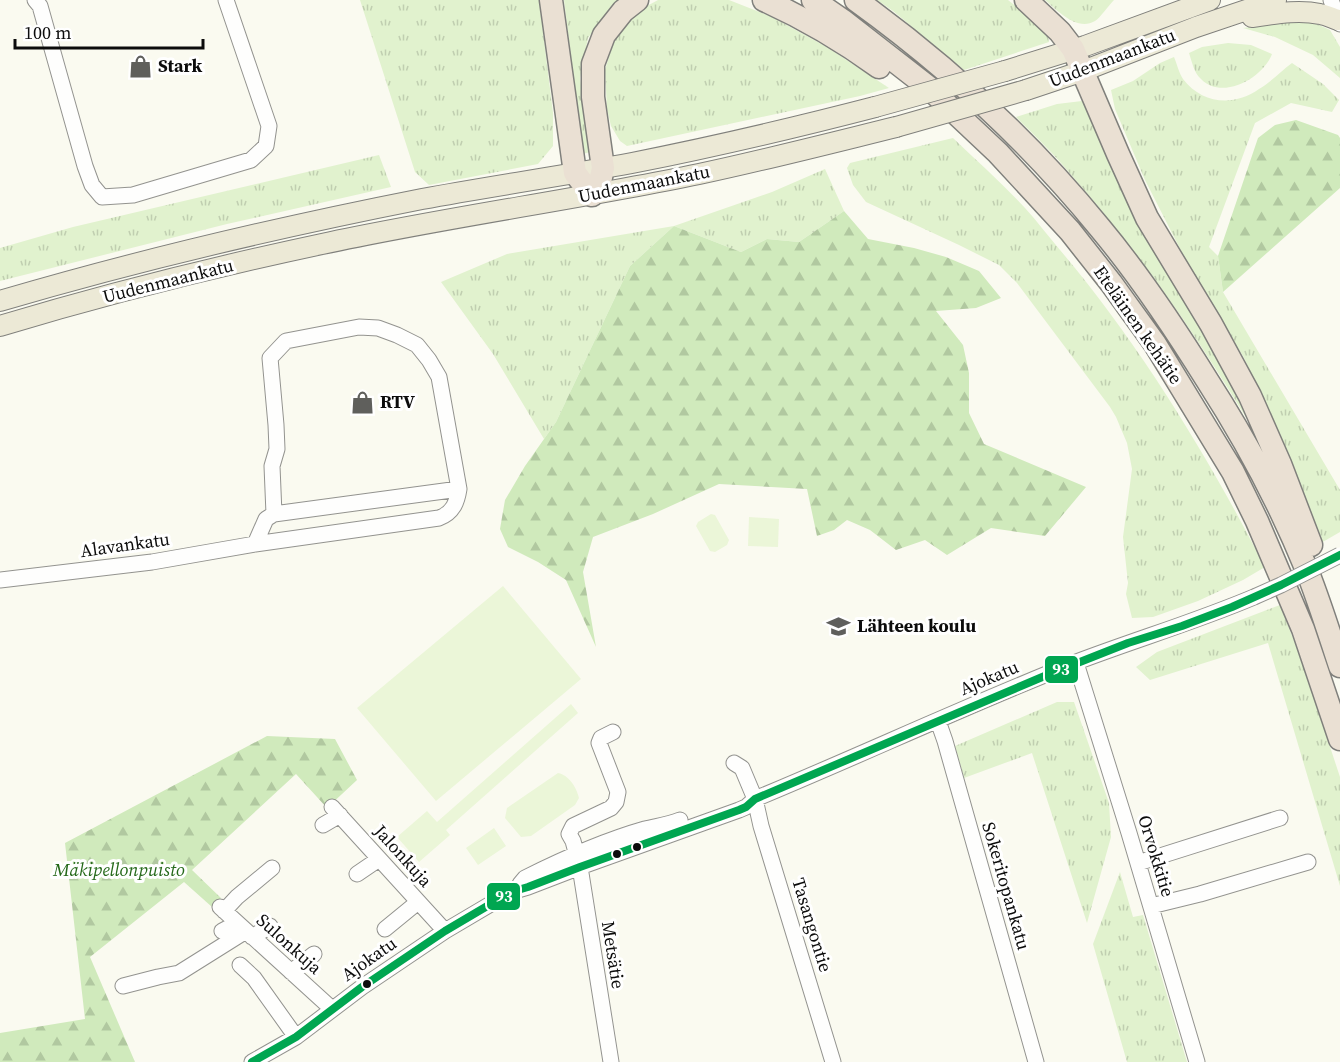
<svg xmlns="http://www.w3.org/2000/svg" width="1340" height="1062" font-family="'Source Serif 4',serif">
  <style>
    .grass { fill: url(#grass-tufts) }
    .forest { fill: url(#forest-firs) }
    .pitch { fill: #ebf6d8 }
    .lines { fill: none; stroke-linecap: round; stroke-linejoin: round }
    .minor-casing { stroke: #93938f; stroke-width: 17 }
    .major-casing { stroke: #80807c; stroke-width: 22 }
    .highway-casing { stroke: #80807c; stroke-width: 25 }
    .minor { stroke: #fefefd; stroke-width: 15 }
    .major { stroke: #ece9d6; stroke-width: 20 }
    .highway { stroke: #eae0d3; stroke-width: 22 }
    .minor-bridge-casing { stroke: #93938f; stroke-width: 17; stroke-linecap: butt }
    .major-bridge-casing { stroke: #80807c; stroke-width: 22; stroke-linecap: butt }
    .minor-bridge { stroke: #fefefd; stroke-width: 15 }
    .major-bridge { stroke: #ece9d6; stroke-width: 20 }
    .bus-1-casing { stroke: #fff; stroke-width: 12 }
    .bus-1 { stroke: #00a651; stroke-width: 8 }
    .bus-dot { fill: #0c0c0c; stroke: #fff; stroke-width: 2 }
    .labels { text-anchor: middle; stroke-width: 6; stroke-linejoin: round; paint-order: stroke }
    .street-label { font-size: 18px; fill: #0c0c0c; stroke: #fff }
    .poi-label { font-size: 18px; font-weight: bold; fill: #0c0c0c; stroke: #fff; text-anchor: start }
    .park-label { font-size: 18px; font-style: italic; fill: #246819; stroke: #fff }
    .line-badge { stroke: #fff; stroke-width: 2 }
    .badge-label { font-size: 16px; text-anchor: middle; font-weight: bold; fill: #fff }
  </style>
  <defs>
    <pattern id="grass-tufts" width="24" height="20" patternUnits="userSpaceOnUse" patternTransform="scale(1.5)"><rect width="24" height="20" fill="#e1f2ce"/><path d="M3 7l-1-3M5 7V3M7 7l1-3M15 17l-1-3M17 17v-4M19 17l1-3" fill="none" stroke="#c0ceb0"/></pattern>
    <pattern id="forest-firs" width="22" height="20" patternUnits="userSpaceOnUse" patternTransform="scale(1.5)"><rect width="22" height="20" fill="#d0eabc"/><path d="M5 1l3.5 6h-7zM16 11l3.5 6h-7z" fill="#b1c8a0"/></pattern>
  </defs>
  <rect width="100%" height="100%" fill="#fafaf0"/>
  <path class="grass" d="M360,0H539L553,113V146L538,164L429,185L415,172Z
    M564,0H620L612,5L588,38L580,78L590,152L583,154Z
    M658,0H729L772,17L827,47L889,88L860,96L627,146L620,141L611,126L607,109L605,70L614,40L634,13Z
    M877,0H1008L1032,19L1048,36L1049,42L964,70L893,11Z
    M1045,0H1114C1109,5 1100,18 1095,21C1077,32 1057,10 1045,0Z
    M1294,21L1315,23L1330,30L1340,47V78L1313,55L1275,37L1243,28Z
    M1228,43L1251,45L1272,54C1263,78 1222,101 1201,79C1194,73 1192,62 1189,53L1202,47Z
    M1174,57C1177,64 1179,73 1183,79C1202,104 1234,107 1259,89C1271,82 1281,71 1292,63L1323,84L1339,100L1332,112L1291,103L1255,123L1209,247L1218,256L1223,292L1340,490V532L1321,543L1274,421L1243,356L1199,286L1145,180L1115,109L1111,90L1133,81L1160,63Z
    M1082,101L1088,105L1223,357L1259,439C1204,347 1144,257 1072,176C1055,155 1035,136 1016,117L1057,104Z
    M953,138C977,161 1002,183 1025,208C1037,221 1048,236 1060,250C1141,346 1207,455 1265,567L1243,580L1198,601L1153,617L1132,618L1126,594L1128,583L1123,537L1132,469L1127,443L1116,417L1110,407L1017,283L999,265L959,245L866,202L853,185L847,168L850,163Z
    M379,155L391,187L227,224L0,281V248L73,227Z
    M825,169L844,211L799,242L767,239L741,252L674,226L630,266L556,422L544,439L493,354L441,282L507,254L674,226L772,192Z
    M1280,605L1301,659L1340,777V886L1268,643L1150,680L1136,667L1157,652Z
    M1057,702H1074L1109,803L1111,837L1087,923L1032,753L964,778L955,746Z
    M1120,872L1133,917L1143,915L1187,1062H1127L1093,944Z"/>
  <path class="forest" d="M1296,120L1338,135L1340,138V188L1223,292L1218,256L1258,138L1275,125Z
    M844,211L868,239L914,248L946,257L979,271L1001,298L976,308L936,311L963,345L969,373V413L984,444L1086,487L1045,536L991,528L947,555L925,540L896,550L870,530L847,520L834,530L817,536L807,489L719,484L653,514L593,537L583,572L596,647L566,580L538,562L508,547L500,529L505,500L525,466L556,422L630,266L674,226L741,252L767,239L799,242Z
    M267,736L335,739L357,780L327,808L296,774L192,870L221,898L212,907L184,882L90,957L135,1062H0V1033L85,1019L65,843Z"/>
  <path class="pitch" d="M711,514L715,515L729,540L727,545L715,552L710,551L696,526L698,522Z
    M749,517L779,519L778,547L748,546Z
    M503,586L581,679L436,801L357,708Z
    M571,704L578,713L446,830L450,835L419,862L397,837L427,811L437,822Z
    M558,773C569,775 577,788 579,798L575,805L531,836L521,837L505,818L507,808Z
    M494,828L506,846L478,865L466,848Z"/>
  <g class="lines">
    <defs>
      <path id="minor" d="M35,0L40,6L85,166L92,185L102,197L133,195L251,160L266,146L269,126L226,0
        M1331,0L1340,24
        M359,327L378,328L397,335L417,345L429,360L439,377L459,489C457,502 453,513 439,518L255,544L266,519L274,514L272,466L277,449L276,425L270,358L286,341Z
        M274,514L459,489
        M0,580L152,562L255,544
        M1076,663L1129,833L1197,1062
        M938,721L945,741L1036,1062
        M734,763L742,768L755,799L761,826L833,1062
        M332,807L445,931
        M323,825L340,815
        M1138,863L1280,818
        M357,874L379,859
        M520,884L525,878C563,859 603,841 645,829C657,826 668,825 680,820
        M1151,906L1200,894L1308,862
        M220,907L332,1009
        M224,911L237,897L272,868
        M385,929L418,902
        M222,931L237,923
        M252,937L270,926
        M240,965L254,978L296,1037
        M291,972L314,954
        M123,986L158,977L179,973L246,931
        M252,1062L296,1037L362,987L445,931L511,892L528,887L580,867L739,810L746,807L755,799C861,755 966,706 1074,663C1134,640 1195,622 1254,597
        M611,1062L580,867L573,841L569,834L573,826L611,808L616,802L618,792L599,743L601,738L613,732"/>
      <path id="major" d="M1252,17C1273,14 1298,9 1320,14C1326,15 1332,18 1338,20
        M1005,71L1085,46L1210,0
        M1026,90L1083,71L1196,27L1276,0
        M0,301C139,260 280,227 422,199C492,186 562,176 632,163C713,147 794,128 875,107
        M0,326C106,294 214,267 322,244C447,217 574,200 699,174C765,160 831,143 896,127"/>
      <path id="highway" d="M551,0L575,173L592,195L600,182L603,168L593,97V64L604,35L623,11L637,0
        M764,0C804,18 843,41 879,67
        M813,0L842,20L928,87L998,153L1070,231L1111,283L1155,344L1233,472L1257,521L1303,629L1340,739
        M856,0C946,65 1030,142 1100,228C1140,276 1174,327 1207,380C1245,439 1279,502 1306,568C1319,600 1329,633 1340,666
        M1026,0L1060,32L1073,49L1118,154L1147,218L1211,324L1250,396L1280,464L1311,545"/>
    </defs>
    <use href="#minor" class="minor-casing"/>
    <use href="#major" class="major-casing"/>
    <use href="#highway" class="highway-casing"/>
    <use href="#minor" class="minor"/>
    <use href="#major" class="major"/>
    <use href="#highway" class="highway"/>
    <defs>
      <path id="minor-bridge" d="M1254,597L1281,585L1340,555"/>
      <path id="major-bridge" d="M875,107L1005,71
        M896,127L1026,90"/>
    </defs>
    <use href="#minor-bridge" class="minor-bridge-casing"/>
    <use href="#major-bridge" class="major-bridge-casing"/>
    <use href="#minor-bridge" class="minor-bridge"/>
    <use href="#major-bridge" class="major-bridge"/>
    <defs>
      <path id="bus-1" d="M252,1062L296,1037L362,987L445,931L511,892L528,887L580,867L739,810L746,807L755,799L1047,675L1128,643L1182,626L1232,607L1281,585L1340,555"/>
    </defs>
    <use href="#bus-1" class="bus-1-casing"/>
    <use href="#bus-1" class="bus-1"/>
  </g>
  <defs>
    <symbol id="shop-bare" viewBox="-9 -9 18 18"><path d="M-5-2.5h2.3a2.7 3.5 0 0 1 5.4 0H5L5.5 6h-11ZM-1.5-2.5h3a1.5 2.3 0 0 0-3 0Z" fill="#5f5f5c" stroke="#fff" stroke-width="2.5" paint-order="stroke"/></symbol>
    <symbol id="school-bare" viewBox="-9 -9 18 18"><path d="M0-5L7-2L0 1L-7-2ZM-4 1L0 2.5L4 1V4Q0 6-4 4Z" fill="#5f5f5c" stroke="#fff" stroke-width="2.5" paint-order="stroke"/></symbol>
  </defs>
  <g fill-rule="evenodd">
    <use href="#shop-bare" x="124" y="50" width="33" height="33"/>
    <use href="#shop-bare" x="346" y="386" width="33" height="33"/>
    <use href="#school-bare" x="822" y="610" width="33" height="33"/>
  </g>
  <g class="bus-dot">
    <circle cx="637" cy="847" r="5"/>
    <circle cx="617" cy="854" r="5"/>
    <circle cx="367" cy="984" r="5"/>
  </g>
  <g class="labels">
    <g class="street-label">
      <text transform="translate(1112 58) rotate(-21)" y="6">Uudenmaankatu</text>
      <text transform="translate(644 184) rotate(-11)" y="6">Uudenmaankatu</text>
      <text transform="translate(168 281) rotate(-14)" y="6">Uudenmaankatu</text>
      <text transform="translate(1138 325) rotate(55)" y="6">Eteläinen kehätie</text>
      <text transform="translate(125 545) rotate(-8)" y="6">Alavankatu</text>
      <text transform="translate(989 678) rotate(-23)" y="6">Ajokatu</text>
      <text transform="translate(403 856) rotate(48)" y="6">Jalonkuja</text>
      <text transform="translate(1156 856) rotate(73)" y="6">Orvokkitie</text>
      <text transform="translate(1006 886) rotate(74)" y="6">Sokeritopankatu</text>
      <text transform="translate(812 925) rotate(73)" y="6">Tasangontie</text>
      <text transform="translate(289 944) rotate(42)" y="6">Sulonkuja</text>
      <text transform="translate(613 955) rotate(81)" y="6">Metsätie</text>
      <text transform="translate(369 959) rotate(-35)" y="6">Ajokatu</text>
    </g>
    <g class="poi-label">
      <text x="158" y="72">Stark</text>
      <text x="380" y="408">RTV</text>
      <text x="857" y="632">Lähteen koulu</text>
    </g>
    <g class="park-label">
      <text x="119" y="876">Mäkipellonpuisto</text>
    </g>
  </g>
  <g class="line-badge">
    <rect x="1044" y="655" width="35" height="29" rx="6" fill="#00a651"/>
    <rect x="486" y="882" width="35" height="29" rx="6" fill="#00a651"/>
  </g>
  <g class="badge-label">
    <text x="1061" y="675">93</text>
    <text x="504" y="902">93</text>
  </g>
  <path d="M15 39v9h188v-9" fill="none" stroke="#0c0c0c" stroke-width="3"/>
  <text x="24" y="39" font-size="18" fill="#0c0c0c" stroke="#ffffff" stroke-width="4.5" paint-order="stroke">100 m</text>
</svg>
